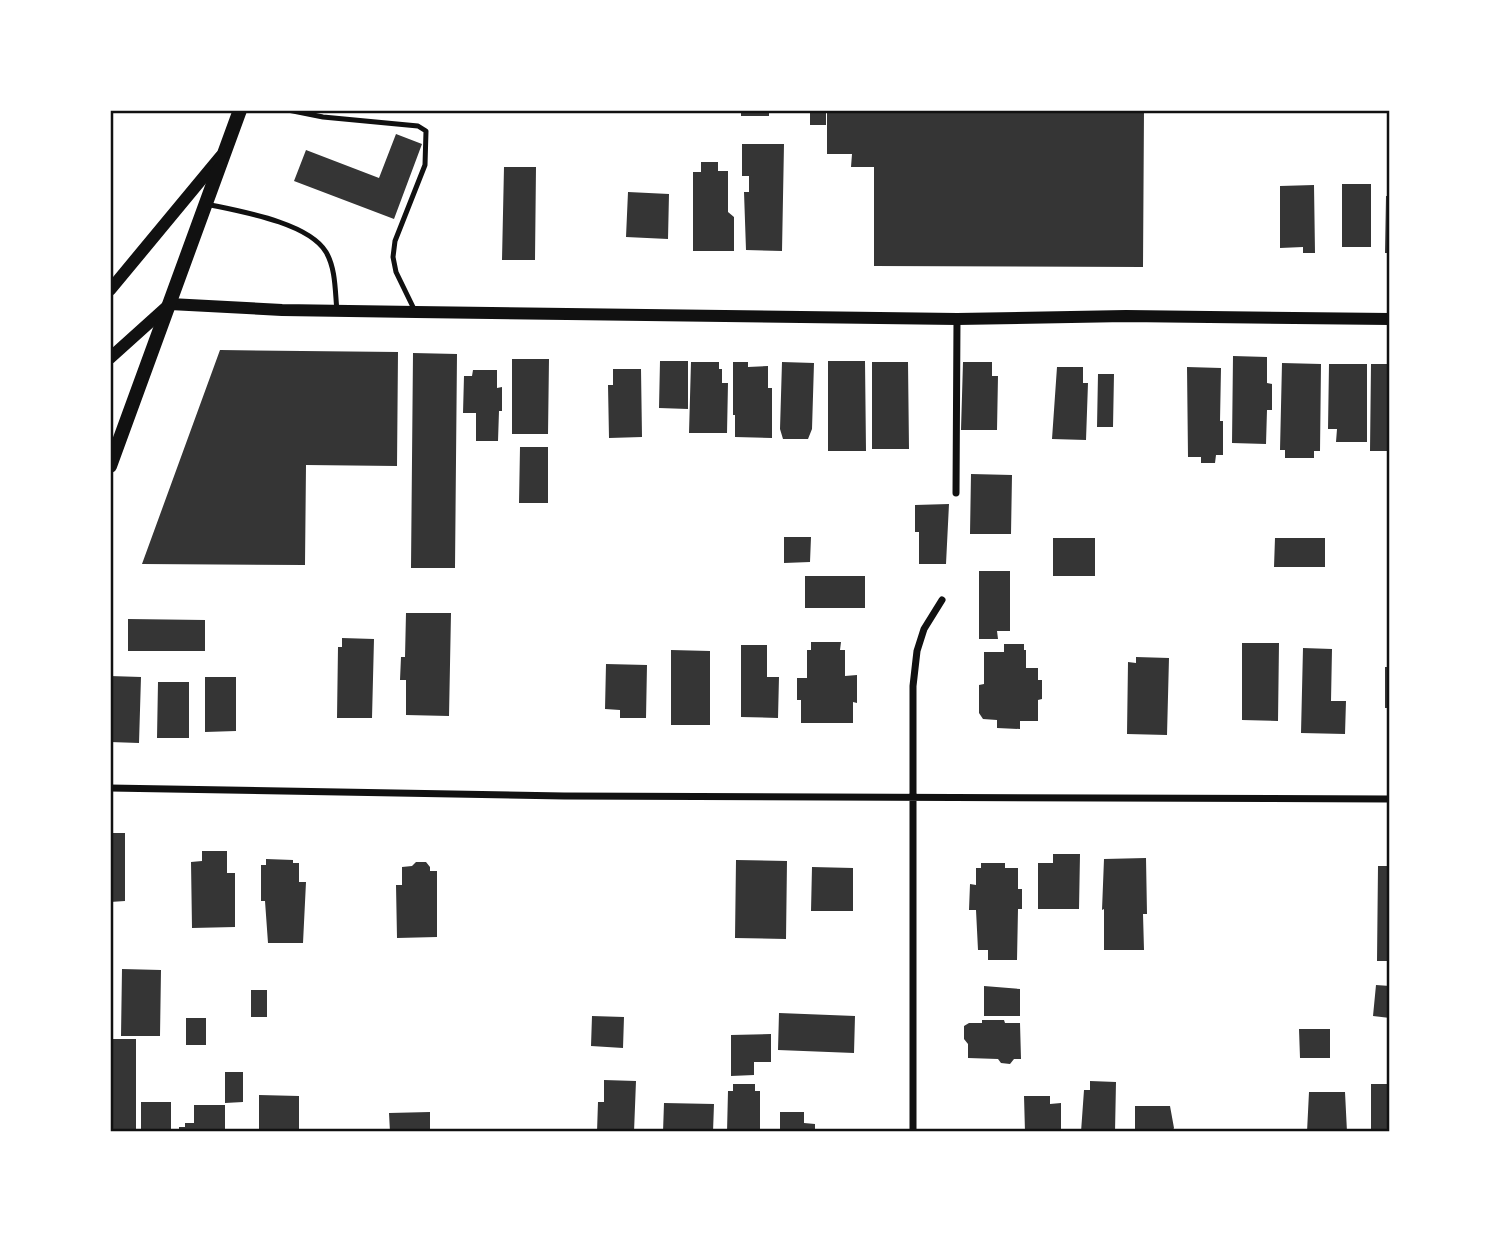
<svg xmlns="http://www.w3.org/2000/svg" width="1500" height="1242" font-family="'Public Sans',sans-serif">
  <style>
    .building { fill: #353535 }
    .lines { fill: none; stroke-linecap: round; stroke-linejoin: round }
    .service { stroke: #111; stroke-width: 5 }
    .minor { stroke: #111; stroke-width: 7 }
    .tertiary { stroke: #111; stroke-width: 12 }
    .secondary { stroke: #111; stroke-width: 14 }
    .neatline { fill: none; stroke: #111; stroke-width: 2.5 }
  </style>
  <rect width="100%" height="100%" fill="#fff"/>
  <path class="building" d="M741,110H769V116H741Z
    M810,110H826V125H810Z
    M827,110H1144L1143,267L874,266V167H851L852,154H827Z
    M396,134L422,144L394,219L294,181L306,150L379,178Z
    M742,144H784L782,251L746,250L744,192H749V176H742Z
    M701,162H718V171H728V212L734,217V251H693V172H701Z
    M504,167H536L535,260H502Z
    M1342,184H1371V247H1342Z
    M1314,185L1315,253H1303V247L1280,248V186Z
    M628,192L669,194L668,239L626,237Z
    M1386,196H1390V253H1385Z
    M220,350L398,352L397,466L306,465L305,565L142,564Z
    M413,353L457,354L455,568H411Z
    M1233,356L1267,357V383L1272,384V410H1267L1266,444L1232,443Z
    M512,359H549L548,434H512Z
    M660,361H688V409L659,408Z
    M828,361H865L866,451H828Z
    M691,362H719V369H722V383H728L727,433H689Z
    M733,362H748V367L768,366V388H772V438L735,437V415H733Z
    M782,362L814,363L812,429L808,439H783L780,429Z
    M872,362H908L909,449H872Z
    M963,362H992V376H998L997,430H961Z
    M1282,363L1321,364L1320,451H1314V458H1285V450H1280Z
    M1329,364H1367V442H1336L1337,429H1328Z
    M1371,364H1390V451H1370Z
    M1057,367H1083V383H1088L1086,440L1052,439Z
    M1187,367L1221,368L1220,421H1223V455H1216L1215,463H1201V457H1188Z
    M613,369H641L642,437L609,438L608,385H613Z
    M473,370H497V388L502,387V411H499L498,441H476V413H463L464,376H472Z
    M1098,374H1114L1113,427H1097Z
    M520,447H548V503H519Z
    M971,474L1012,475L1011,534H970Z
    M949,504L946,564H919V532H915V505Z
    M784,537H811L810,562L784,563Z
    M1053,538H1095V576H1053Z
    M1275,538H1325V567H1274Z
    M979,571H1010V631H997L998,639H979Z
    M805,576H865V608H805Z
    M406,613H451L449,716L406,715V680H400L401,657H405Z
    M128,619L205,620V651H128Z
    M342,638L374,639L372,718H337L338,647H342Z
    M811,642H841L840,650H845V676L857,675V703L853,702V723H801V700H797V678H807V650H811Z
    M1242,643H1279L1278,721L1242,720Z
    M1004,644H1024V650H1026V668H1038V680H1042V699L1038,700V721H1020V729L997,728V720L983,719L979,713V685L984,684V652H1004Z
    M741,645H767V677H779L778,718L741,717Z
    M1303,648L1332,649L1331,701H1346L1345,734L1301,733Z
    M671,650L710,651V725H671Z
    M1136,657L1169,658L1167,735L1127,734L1128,662L1136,663Z
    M606,664L647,665L646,718H620V710L605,709Z
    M1385,667H1390V708H1385Z
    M110,676L141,677L139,743L110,742Z
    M205,677H236V731L205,732Z
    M158,682H189V738H157Z
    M110,833H125V901L110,902Z
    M202,851H227V873H235V927L192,928L191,862L202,861Z
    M1053,854H1080L1079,909H1038V863H1053Z
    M1146,858L1147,914H1143L1144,950H1104V909L1102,910L1104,859Z
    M266,859L293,860V863H299V882H306L303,943H268L265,901H261V865H266Z
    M736,860L787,861L786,939L735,938Z
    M416,862H426L430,867V871H437V937L397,938L396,885H402V867L412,866Z
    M981,863H1005V868H1018V889H1022V909H1018L1017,960H988V950H978L976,910H969L970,884L976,885V868H981Z
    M1378,866H1390V961H1377Z
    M812,867L853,868V911H811Z
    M122,969L161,970L160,1036H121Z
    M1376,985L1390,986V1018L1373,1016Z
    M984,986L1020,989V1016H984Z
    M251,990H267V1017H251Z
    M779,1013L855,1016L854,1053L778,1050Z
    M592,1016L624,1017L623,1048L591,1046Z
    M186,1018H206V1045H186Z
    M982,1020H1004L1005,1023H1020L1021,1059H1014L1010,1064L1001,1063L998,1059L968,1058V1044L964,1039V1026L969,1023H982Z
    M1299,1029H1330V1058H1300Z
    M771,1034V1062H754V1075L731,1076V1035Z
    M110,1039H136V1132H110Z
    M225,1072H243V1102L225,1103Z
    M604,1080L636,1081L634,1132H597L598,1102H604Z
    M1090,1081L1116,1082L1115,1132H1081L1084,1090H1090Z
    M733,1084H755V1091H760V1132H727L728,1091H733Z
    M1371,1084H1390V1132H1367V1129H1371Z
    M1309,1092H1345L1347,1132H1307Z
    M259,1095L299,1096V1132H259Z
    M1024,1096H1050V1104L1061,1103V1132H1025Z
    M141,1102H171V1132H141Z
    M664,1103L714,1104L713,1132H663Z
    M194,1105H225V1132H179V1127H185V1123H194Z
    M1135,1106H1170L1174,1128L1172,1132H1135Z
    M430,1112V1132H390L389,1113Z
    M780,1112H804V1123L815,1124V1132H780Z"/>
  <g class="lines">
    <path class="service" d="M288,110L323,117L418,126L426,131L425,165L395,241L393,257L396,272L414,309
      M206,204C238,211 308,222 326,252C336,269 335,292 337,311"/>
    <path class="minor" d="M956,493L957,319
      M110,788L564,796L1390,799
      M913,1132V686L917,651L924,629L942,600"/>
    <path class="tertiary" d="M110,290L221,156
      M110,358L170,304L282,310L416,312L957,319L1126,316L1390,319"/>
    <path class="secondary" d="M110,466L240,110"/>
  </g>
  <rect width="1500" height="1242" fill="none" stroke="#ffffff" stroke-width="224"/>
  <rect x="112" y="112" width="1276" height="1018" class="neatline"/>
</svg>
